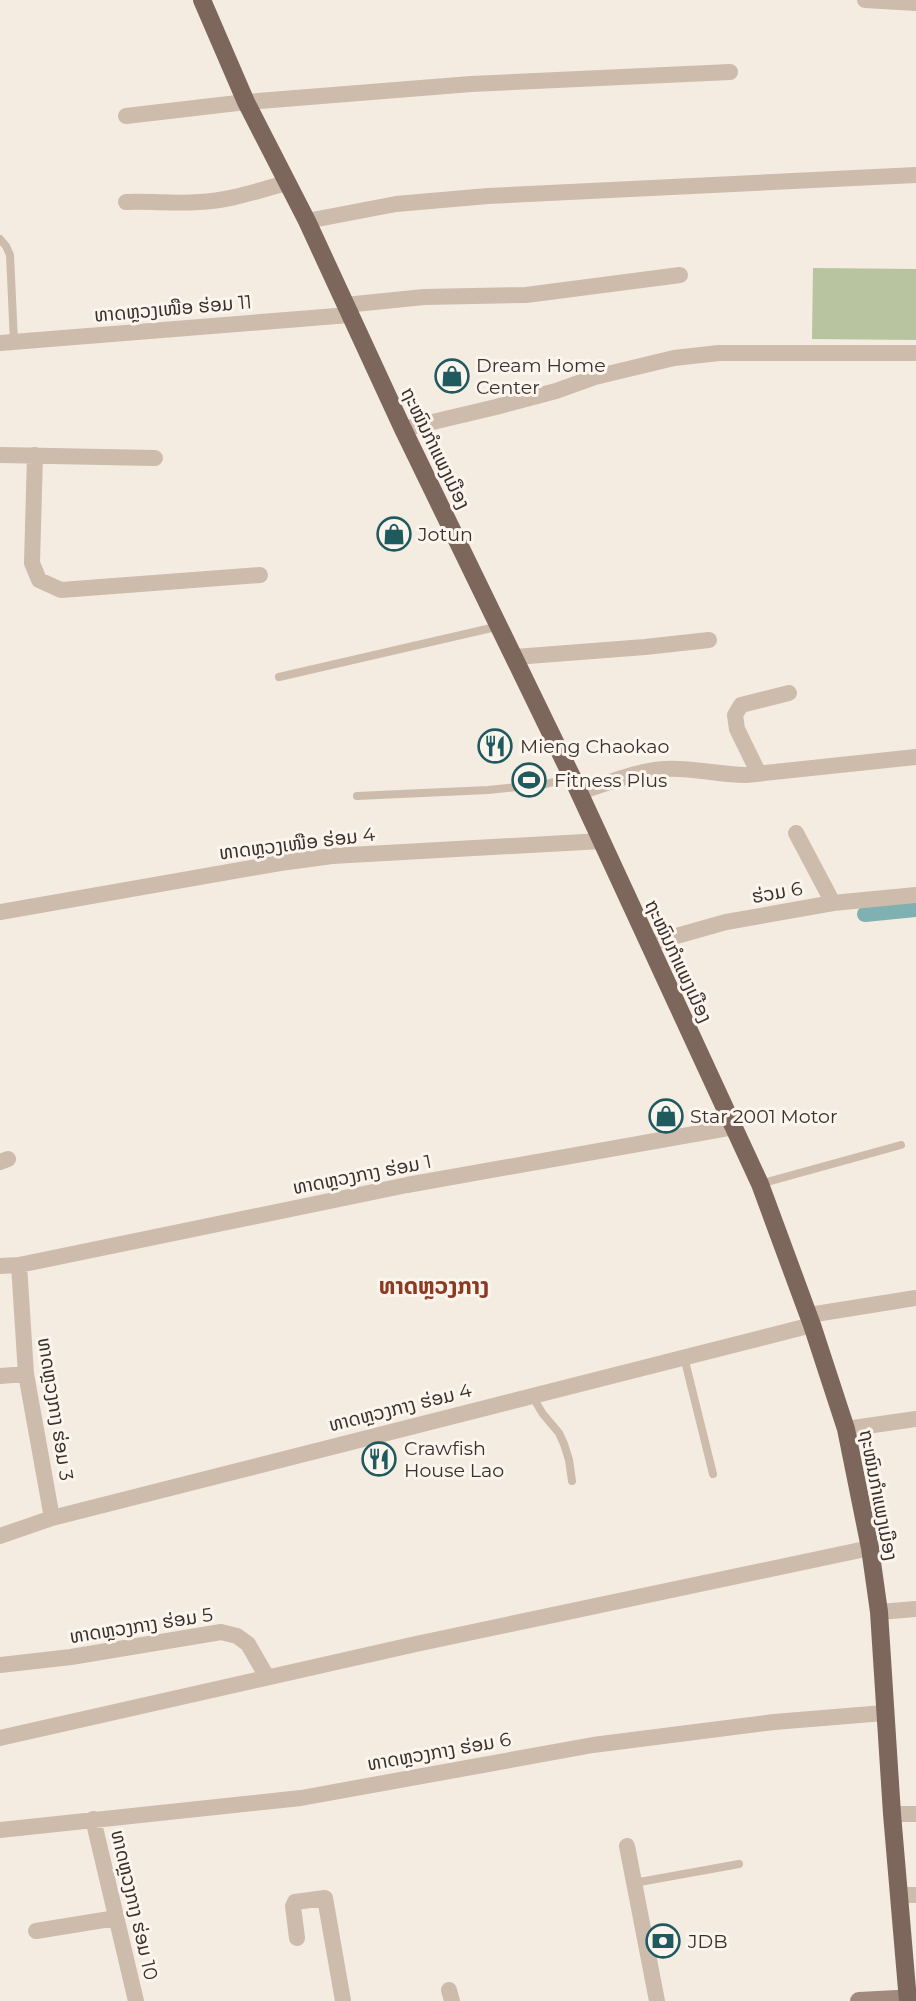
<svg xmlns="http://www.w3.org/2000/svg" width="916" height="2001" font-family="Montserrat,'Noto Sans Lao',sans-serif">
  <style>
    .green { fill: #b8c4a0 }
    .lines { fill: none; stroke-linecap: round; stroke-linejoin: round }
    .canal { stroke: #7fb0b2; stroke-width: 16 }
    .service { stroke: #cdbbac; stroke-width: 8 }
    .minor { stroke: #cdbbac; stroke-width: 16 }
    .secondary { stroke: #a18a7d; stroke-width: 18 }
    .primary { stroke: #7d675c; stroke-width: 18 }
    .labels { text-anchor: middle; stroke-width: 6; stroke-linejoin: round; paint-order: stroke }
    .street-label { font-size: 19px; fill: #3b302b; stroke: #fbf5ee }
    .poi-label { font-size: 19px; fill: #3b302b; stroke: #fbf5ee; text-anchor: start }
    .quarter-label { font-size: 23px; font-weight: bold; fill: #8c3b22; stroke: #fbf5ee }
  </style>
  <rect width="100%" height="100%" fill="#f4ebe1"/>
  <path class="green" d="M813,268L916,269V340L812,339Z"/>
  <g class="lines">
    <path class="canal" d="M865,914L916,909"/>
    <path class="service" d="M0,239L6,246L10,255L14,342
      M279,677L500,626
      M357,796L488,790L546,784L572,777
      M760,1184L901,1145
      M684,1357L713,1474
      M532,1396L543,1414L559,1433L564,1444L569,1460L572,1481
      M634,1883L739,1864"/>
    <path class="minor" d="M865,0L916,3
      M126,116L246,102L471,84L730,72
      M126,202C151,201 175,204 199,202C229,201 257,191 286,183
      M307,221L396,204L488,196L916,175
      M345,305L424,297L526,295L680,275
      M0,343L349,315
      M403,429L496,407L556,391L595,377L674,358L719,353H916
      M0,455L155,458
      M35,455L32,563L39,580L61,590L260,575
      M515,657L645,647L709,640
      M758,772L737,729L735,715L741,705L789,693
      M579,792C606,784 635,771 664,769C691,767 718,775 746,775L916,757
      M796,833L833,903
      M0,912L280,863L332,856L602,841
      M648,944L726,922L833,903L916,895
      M0,1162L8,1159
      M19,1265L26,1374L52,1518
      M0,1266L19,1265L407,1185L734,1127
      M809,1315L916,1298
      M0,1376L26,1374
      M846,1429L916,1419
      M0,1536L52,1518L812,1325
      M879,1612L916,1609
      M0,1665L71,1657L221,1632L237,1636L248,1644L267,1677
      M0,1738L416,1644L870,1548
      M892,1814H916
      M93,1819L136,2001
      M0,1830L301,1798L593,1745L774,1722L884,1713
      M627,1846L657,2001
      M899,1895H916
      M36,1931L116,1918
      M297,1938L293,1906L295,1902L325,1898L343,2001
      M449,1990L452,2001"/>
    <path class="secondary" d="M859,2001L916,1998"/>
    <path class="primary" d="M202,0L246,102L307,221L403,429L572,777L760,1184L812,1325L846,1429L870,1548L879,1612L892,1814L908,2001"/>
  </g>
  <defs>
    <symbol id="shop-ring" viewBox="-11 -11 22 22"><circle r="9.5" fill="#fbf5ee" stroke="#1f5a5e" stroke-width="1.5"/><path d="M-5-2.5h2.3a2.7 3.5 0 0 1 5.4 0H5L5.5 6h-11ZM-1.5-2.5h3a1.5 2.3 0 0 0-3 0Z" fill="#1f5a5e"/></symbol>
    <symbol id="restaurant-ring" viewBox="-11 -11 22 22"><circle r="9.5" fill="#fbf5ee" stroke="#1f5a5e" stroke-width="1.5"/><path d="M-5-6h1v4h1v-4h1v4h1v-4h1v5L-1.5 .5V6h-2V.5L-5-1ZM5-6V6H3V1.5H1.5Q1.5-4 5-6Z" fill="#1f5a5e"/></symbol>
    <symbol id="stadium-ring" viewBox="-11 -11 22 22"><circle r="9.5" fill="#fbf5ee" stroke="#1f5a5e" stroke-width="1.5"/><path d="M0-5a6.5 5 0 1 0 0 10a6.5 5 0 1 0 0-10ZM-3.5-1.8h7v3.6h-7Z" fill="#1f5a5e"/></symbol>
    <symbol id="bank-ring" viewBox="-11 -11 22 22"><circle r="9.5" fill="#fbf5ee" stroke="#1f5a5e" stroke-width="1.5"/><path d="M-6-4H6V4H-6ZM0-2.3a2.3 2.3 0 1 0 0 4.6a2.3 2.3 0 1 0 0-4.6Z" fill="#1f5a5e"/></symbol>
  </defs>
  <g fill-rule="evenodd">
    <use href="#shop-ring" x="433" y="357" width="38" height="38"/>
    <use href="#shop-ring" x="375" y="515" width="38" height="38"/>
    <use href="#restaurant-ring" x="476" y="727" width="38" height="38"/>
    <use href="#stadium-ring" x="510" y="761" width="38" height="38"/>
    <use href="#shop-ring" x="647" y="1097" width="38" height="38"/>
    <use href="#restaurant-ring" x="360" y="1440" width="38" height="38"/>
    <use href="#bank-ring" x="644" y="1922" width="38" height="38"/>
  </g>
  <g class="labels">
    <g class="street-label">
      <text transform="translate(173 308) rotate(-5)" y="7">ທາດຫຼວງເໜືອ ຮ່ອມ 11</text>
      <text transform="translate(436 448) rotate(64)" y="7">ຖະໜົນກຳແພງເມືອງ</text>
      <text transform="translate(297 843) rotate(-7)" y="7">ທາດຫຼວງເໜືອ ຮ່ອມ 4</text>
      <text transform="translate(777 892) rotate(-10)" y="7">ຮ່ວມ 6</text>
      <text transform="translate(679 961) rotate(65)" y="7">ຖະໜົນກຳແພງເມືອງ</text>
      <text transform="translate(362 1174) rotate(-11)" y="7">ທາດຫຼວງກາງ ຮ່ອມ 1</text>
      <text transform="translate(400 1407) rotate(-14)" y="7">ທາດຫຼວງກາງ ຮ່ອມ 4</text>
      <text transform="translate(56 1409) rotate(81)" y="7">ທາດຫຼວງກາງ ຮ່ອມ 3</text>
      <text transform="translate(879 1495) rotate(79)" y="7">ຖະໜົນກຳແພງເມືອງ</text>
      <text transform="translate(141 1625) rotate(-9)" y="7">ທາດຫຼວງກາງ ຮ່ອມ 5</text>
      <text transform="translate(439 1751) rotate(-10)" y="7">ທາດຫຼວງກາງ ຮ່ອມ 6</text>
      <text transform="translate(135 1905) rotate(77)" y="7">ທາດຫຼວງກາງ ຮ່ອມ 10</text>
    </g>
    <g class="poi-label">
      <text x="476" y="372">Dream Home<tspan x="476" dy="22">Center</tspan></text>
      <text x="418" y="541">Jotun</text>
      <text x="520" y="753">Mieng Chaokao</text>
      <text x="554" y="787">Fitness Plus</text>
      <text x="690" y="1123">Star 2001 Motor</text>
      <text x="404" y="1455">Crawfish<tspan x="404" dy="22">House Lao</tspan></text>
      <text x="688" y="1948">JDB</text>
    </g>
    <g class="quarter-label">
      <text x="434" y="1294">ທາດຫຼວງກາງ</text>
    </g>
  </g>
</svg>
